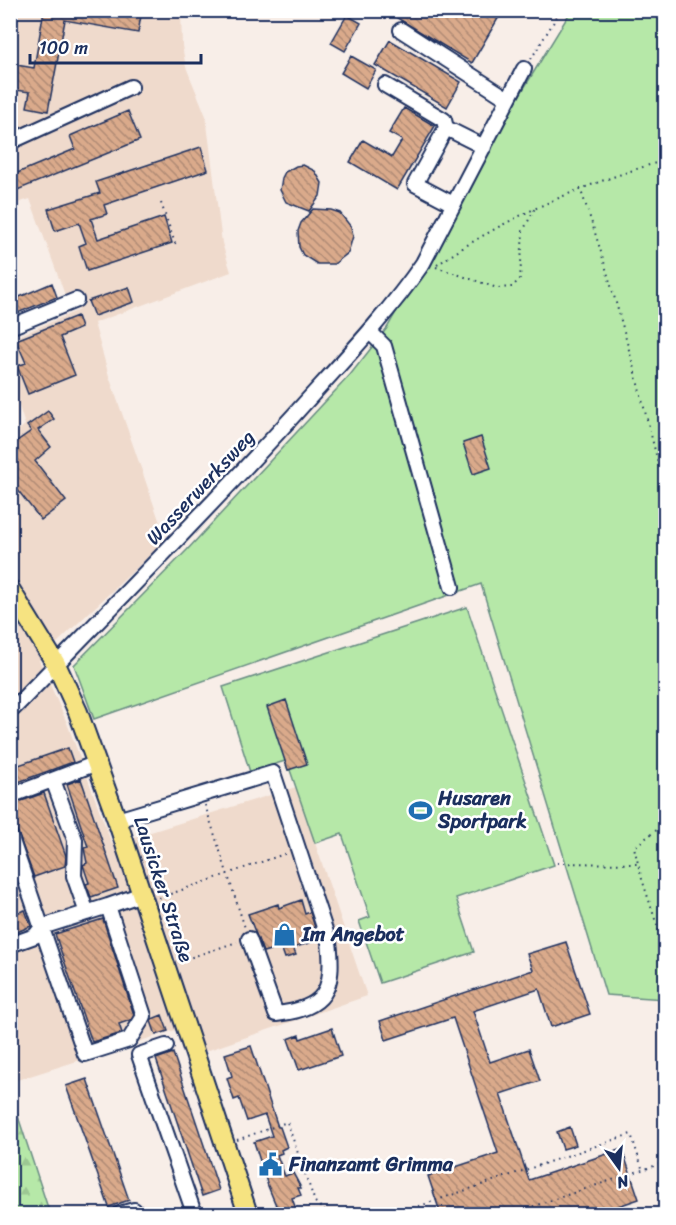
<svg xmlns="http://www.w3.org/2000/svg" width="676" height="1225" font-family="Sriracha,sans-serif">
  <style>
    .built { fill: #efdacc }
    .green { fill: #b6e8a8; stroke: #688c83; stroke-width: 1.5 }
    .forest { fill: url(#forest-firs); stroke: #688c83; stroke-width: 1.5 }
    .building { fill: url(#building-back-hatch); stroke: #1b2f5e; stroke-width: 1.5 }
    .lines { fill: none; stroke-linecap: round; stroke-linejoin: round }
    .minor-casing { stroke: #1b2f5e; stroke-width: 18 }
    .major-casing { stroke: #1b2f5e; stroke-width: 22 }
    .path { stroke: #1b2f5e; stroke-width: 2; stroke-dasharray: 1.5 4.5; stroke-linecap: butt }
    .minor { stroke: #fff; stroke-width: 14 }
    .major { stroke: #f6e381; stroke-width: 18 }
    .labels { text-anchor: middle; stroke-width: 5; stroke-linejoin: round; paint-order: stroke }
    .street-label { font-size: 20px; fill: #1b2f5e; stroke: #fff }
    .poi-label { font-size: 20px; font-weight: bold; fill: #1b2f5e; stroke: #fff; text-anchor: start }
  </style>
  <defs>
    <pattern id="forest-firs" width="22" height="20" patternUnits="userSpaceOnUse" patternTransform="scale(1.5)"><rect width="22" height="20" fill="#b6e8a8"/><path d="M5 1l3.5 6h-7zM16 11l3.5 6h-7z" fill="#9cc793"/></pattern>
    <pattern id="building-back-hatch" width="6" height="6" patternUnits="userSpaceOnUse" patternTransform="scale(1.5)"><rect width="6" height="6" fill="#daaa8b"/><path d="M-1 5l2 2M0 0l6 6M5-1l2 2" fill="none" stroke="#b08b75"/></pattern>
  </defs>
  <rect width="100%" height="100%" fill="#f8eee8"/>
  <filter id="ink" filterUnits="userSpaceOnUse"><feTurbulence type="fractalNoise" baseFrequency=".0167" numOctaves="2"/><feDisplacementMap in="SourceGraphic" scale="12" xChannelSelector="R" yChannelSelector="G"/><feConvolveMatrix kernelMatrix="1 2 1 2 8 2 1 2 1" color-interpolation-filters="sRGB"/></filter>
  <g filter="url(#ink)">
    <path class="built" d="M11,11H181L182,46L186,67L206,116L222,243L231,272L94,323L109,376L166,540L39,660L67,723L112,844L296,787L367,996L200,1053L191,1025L11,1082L10,437L25,425L17,400L11,402V339L79,310L65,295L30,199L11,205Z"/>
    <path class="green" d="M571,11H665V999L606,995L481,584L94,719L74,665L187,550L350,375L387,328L507,116Z
      M467,607L554,865L456,898L474,952L380,983L359,921L370,917L342,834L315,843L290,770H288L285,761L250,772L223,687Z"/>
    <path class="forest" d="M11,1095L50,1214H11Z"/>
    <path class="building" d="M44,10H142L138,33L65,20L48,111L27,107L30,92L10,89V64L34,68Z
      M384,10H503L472,63Z
      M347,15L361,23L345,51L331,43Z
      M390,40L461,82L447,107L375,65Z
      M351,56L376,70L366,88L341,73Z
      M404,108L435,126L397,190L350,162L363,140L392,157L402,140L389,133Z
      M128,111L140,140L10,193V176L75,149L70,136Z
      M201,147L208,170L104,205L107,214L91,219L98,239L164,217L172,243L87,271L79,246L86,243L79,223L55,231L48,209L100,193L96,182Z
      M303,165L315,171L322,183L320,196L309,211L286,202L280,190L282,178L285,172L296,166Z
      M313,209L331,210L340,213L351,227L353,236L348,253L334,264H317L303,255L299,247L298,231L301,223Z
      M52,283L57,297L10,316V301Z
      M129,287L134,302L94,316L88,301Z
      M77,316L81,328L60,337L75,375L28,394L17,366L26,363L16,340Z
      M48,411L54,419L38,430L51,447L35,461L66,501L41,520L10,480V446L31,431L27,426Z
      M481,437L491,468L473,474L463,443Z
      M286,700L307,764L288,770L267,707Z
      M68,748L73,762L10,785V768Z
      M81,779L118,888L91,897L86,884L89,883L83,865L87,863L84,848L88,847L67,784Z
      M44,793L66,856L65,866L34,877L10,812V805Z
      M301,900L305,914L310,912L315,927L310,928L315,941L293,948L296,955L285,958L281,947L263,952L248,914L278,904L279,908Z
      M25,910L31,926L10,935V915Z
      M103,919L134,1015L131,1020L119,1024L122,1033L92,1042L55,934Z
      M566,942L590,1014L551,1027L539,989L473,1011L490,1062L529,1049L540,1081L500,1094L529,1180L622,1149L639,1199L592,1215H497V1211L486,1215H441L428,1176L498,1153L453,1018L386,1040L380,1021L533,970L527,954Z
      M162,1015L168,1031L156,1035L151,1021L152,1019Z
      M332,1028L341,1056L299,1070L288,1039L299,1035L300,1039Z
      M251,1046L278,1127H280L287,1147L281,1150L282,1153L277,1155L285,1176L293,1173L301,1188H298L301,1195L292,1198L298,1215H280L268,1186L254,1142L272,1136L265,1115L247,1121L239,1098L234,1100L227,1078L232,1076L225,1054Z
      M173,1053L219,1190L202,1196L156,1059Z
      M87,1079L129,1200L109,1207L66,1086Z
      M570,1127L576,1145L563,1149L557,1132Z"/>
    <g class="lines">
      <defs>
        <path id="minor" d="M401,30L508,99
          M385,85L444,120L446,128L415,184L453,204
          M446,128L484,147
          M10,142L131,87
          M10,327L76,300
          M370,332L384,346L452,587
          M10,710L14,708C108,611 203,515 294,415C338,366 385,318 423,263L524,69
          M53,780L75,840L74,876L87,913
          M10,796L97,763
          M117,820L273,773L329,942C335,989 326,1009 276,1014L249,939
          M10,835L85,1054L129,1040L144,1016L108,906L142,894
          M10,945L35,936L42,927L108,906
          M166,1046L139,1055L194,1213L190,1214
          M120,1214L134,1210L136,1214"/>
        <path id="major" d="M10,589L56,664L78,712L117,820L248,1214"/>
      </defs>
      <use href="#minor" class="minor-casing"/>
      <use href="#major" class="major-casing"/>
      <path class="path" d="M531,59L561,10
        M580,188C615,288 640,392 666,494
        M161,203L176,246
        M437,265C507,216 584,184 666,160
        M436,267L497,288L512,287L520,279L523,231L535,208
        M205,805L245,928
        M666,823L634,847L641,876L666,953
        M557,863L638,864
        M159,898L287,853
        M180,961L237,942
        M237,1140L287,1122L315,1202L328,1214
        M396,1214L631,1134L643,1171
        M510,1214L666,1162"/>
      <use href="#minor" class="minor"/>
      <use href="#major" class="major"/>
    </g>
  </g>
  <defs>
    <symbol id="stadium-bare" viewBox="-9 -9 18 18"><path d="M0-5a6.5 5 0 1 0 0 10a6.5 5 0 1 0 0-10ZM-3.5-1.8h7v3.6h-7Z" fill="#1f6fb2" stroke="#fff" stroke-width="2.5" paint-order="stroke"/></symbol>
    <symbol id="shop-bare" viewBox="-9 -9 18 18"><path d="M-5-2.5h2.3a2.7 3.5 0 0 1 5.4 0H5L5.5 6h-11ZM-1.5-2.5h3a1.5 2.3 0 0 0-3 0Z" fill="#1f6fb2" stroke="#fff" stroke-width="2.5" paint-order="stroke"/></symbol>
    <symbol id="civic-bare" viewBox="-9 -9 18 18"><path d="M-.6-6.5H3V-4.5H.6V-3L4-1V1h2V6H-6V1h2V-1L-.6-3ZM-1.2 2.5V6h2.4V2.5Z" fill="#1f6fb2" stroke="#fff" stroke-width="2.5" paint-order="stroke"/></symbol>
  </defs>
  <g fill-rule="evenodd">
    <use href="#stadium-bare" x="404" y="794" width="33" height="33"/>
    <use href="#shop-bare" x="268" y="918" width="33" height="33"/>
    <use href="#civic-bare" x="254" y="1148" width="33" height="33"/>
  </g>
  <g class="labels">
    <g class="street-label">
      <text transform="translate(200 487) rotate(-47)" y="7">Wasserwerksweg</text>
      <text transform="translate(164 889) rotate(72)" y="7">Lausicker Straße</text>
    </g>
    <g class="poi-label">
      <text x="438" y="805">Husaren<tspan x="438" dy="23">Sportpark</tspan></text>
      <text x="302" y="941">Im Angebot</text>
      <text x="289" y="1171">Finanzamt Grimma</text>
    </g>
  </g>
  <rect width="676" height="1225" fill="none" stroke="#fff" stroke-width="36"/>
  <rect x="18" y="18" width="640" height="1189" fill="none" stroke="#1b2f5e" stroke-width="2" filter="url(#ink)"/>
  <g transform="translate(619 1168) rotate(165)" stroke="#ffffff" stroke-width="4.5" paint-order="stroke">
  <path d="M0-4.5L10 22L0 15L-10 22Z" fill="#1b2f5e"/>
  <text y="-9" font-size="16" font-weight="bold" text-anchor="middle" fill="#1b2f5e">N</text>
  </g>
  <path d="M30 54v9h171v-9" fill="none" stroke="#1b2f5e" stroke-width="3"/>
  <text x="39" y="54" font-size="18" fill="#1b2f5e" stroke="#ffffff" stroke-width="4.5" paint-order="stroke">100 m</text>
</svg>
